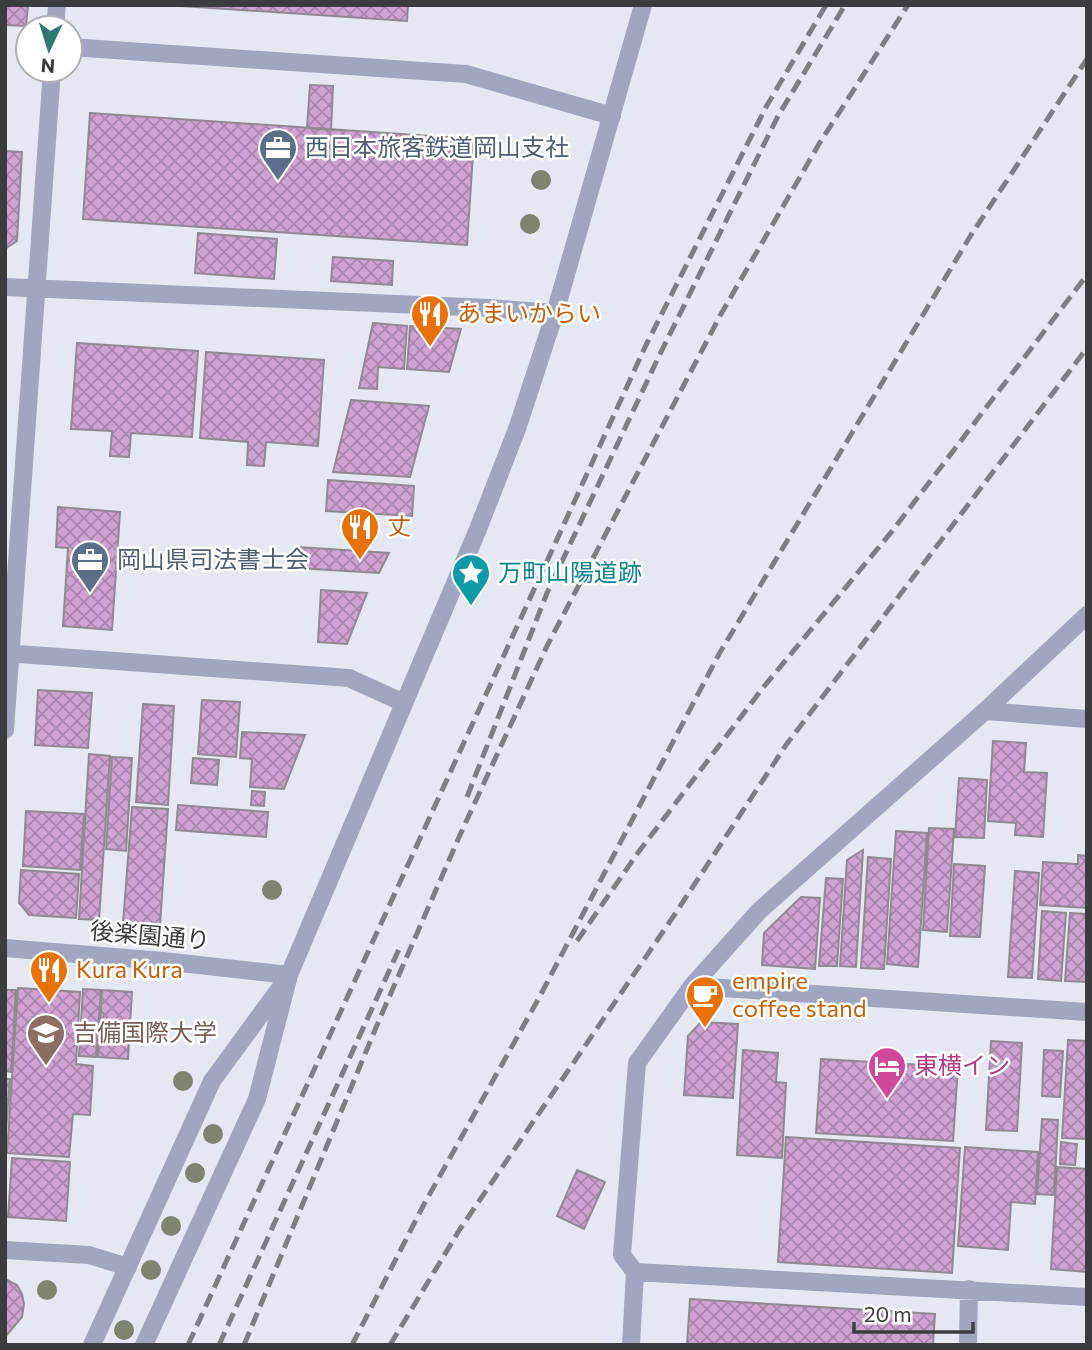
<svg xmlns="http://www.w3.org/2000/svg" width="1092" height="1350" font-family="Commissioner,'Noto Sans JP',sans-serif">
  <style>
    .building { fill: url(#building-cross-hatch); stroke: #918992; stroke-width: 2 }
    .lines { fill: none; stroke-linecap: round; stroke-linejoin: round }
    .service { stroke: #a0a6c0; stroke-width: 18 }
    .minor { stroke: #a0a6c0; stroke-width: 18 }
    .tertiary { stroke: #a0a6c0; stroke-width: 18 }
    .rail { stroke: #7d7f85; stroke-width: 5; stroke-dasharray: 14 7; stroke-linecap: butt }
    .tree { fill: #7d846f }
    .labels { text-anchor: middle; stroke-width: 5; stroke-linejoin: round; paint-order: stroke }
    .service-label { font-size: 24px; fill: #4e5e75; stroke: #fff; text-anchor: start }
    .food-label { font-size: 24px; fill: #c56008; stroke: #fff; text-anchor: start }
    .culture-label { font-size: 24px; fill: #0d838f; stroke: #fff; text-anchor: start }
    .street-label { font-size: 24px; fill: #3b3c40; stroke: #fff }
    .education-label { font-size: 24px; fill: #785e54; stroke: #fff; text-anchor: start }
    .hotel-label { font-size: 24px; fill: #b23c85; stroke: #fff; text-anchor: start }
  </style>
  <defs>
    <pattern id="building-cross-hatch" width="8" height="8" patternUnits="userSpaceOnUse" patternTransform="scale(1.75)"><rect width="8" height="8" fill="#cfa2d3"/><path d="M0 0l8 8M0 8l8-8" fill="none" stroke="#a985ad"/></pattern>
  </defs>
  <rect width="100%" height="100%" fill="#e5e8f3"/>
  <path class="building" d="M5,5H28L26,26L5,25Z
    M166,5H408L407,21Z
    M310,85L333,86L331,130L307,128Z
    M90,113L474,139L467,245L83,219Z
    M5,151L22,152L17,241L5,249Z
    M198,233L277,239L274,279L195,273Z
    M333,257L393,261L392,285L331,281Z
    M373,323L407,326L404,369L378,367L377,389L359,388Z
    M410,326L461,329L449,372L407,369Z
    M77,343L198,351L192,437L131,433L129,457L110,456L112,431L71,429Z
    M206,352L324,360L318,446L266,442L264,466L247,465L248,442L200,438Z
    M351,400L429,406L410,477L333,472Z
    M328,480L414,486L412,516L326,511Z
    M58,507L120,512L112,630L63,626L68,548L56,547Z
    M298,547L389,553L379,573L297,568Z
    M321,590L367,593L347,644L318,642Z
    M38,690L92,693L88,748L35,745Z
    M202,700L240,702L236,757L198,754Z
    M143,704L174,706L168,805L136,802Z
    M242,732L305,735L284,789L250,787L252,759L240,758Z
    M993,741L1026,743L1024,772L1047,773L1043,837L1015,835L1016,823L988,821Z
    M89,754L110,756L99,920L79,919Z
    M112,757L132,758L126,851L106,849Z
    M193,758L219,760L217,785L191,783Z
    M959,778L987,780L984,838L955,837Z
    M252,791L265,792L264,806L251,805Z
    M178,805L268,812L266,837L176,830Z
    M132,807L168,809L160,925L123,923Z
    M26,811L84,814L80,870L23,866Z
    M929,828L954,829L947,932L923,930Z
    M896,831L927,833L918,967L887,964Z
    M863,850L856,967L840,966L847,860Z
    M1078,855L1087,856V908L1040,905L1043,862L1078,864Z
    M868,857L891,859L884,969L861,968Z
    M954,864L985,866L980,937L950,936Z
    M21,870L79,874L76,918L29,915L19,903Z
    M1015,871L1039,873L1032,978L1008,977Z
    M826,878L843,879L837,966H819Z
    M801,897L820,898L815,969L762,965L764,933Z
    M1042,911L1066,913L1061,981L1038,979Z
    M1070,913L1087,914V982L1065,981Z
    M18,988L80,992L76,1064L93,1066L90,1115L73,1114L69,1157L7,1153Z
    M83,989L101,990L96,1057L79,1056Z
    M5,990H16L11,1072L5,1071Z
    M102,990L132,992L128,1059L98,1057Z
    M701,1022L738,1024L733,1098L684,1095L688,1036Z
    M1068,1040L1087,1041V1139L1062,1138Z
    M991,1041L1022,1043L1017,1131L986,1130Z
    M743,1050L778,1053L776,1082L786,1083L782,1158L737,1155Z
    M1044,1050L1063,1051L1060,1097L1042,1096Z
    M821,1059L958,1067L953,1141L816,1133Z
    M5,1079H10L6,1131L5,1130Z
    M1042,1119L1058,1120L1054,1195L1037,1194Z
    M786,1137L960,1148L952,1273L778,1262Z
    M1061,1142L1077,1144L1075,1165L1060,1164Z
    M965,1147L1038,1152L1035,1204L1011,1202L1008,1250L958,1246Z
    M12,1158L70,1162L66,1221L8,1217Z
    M1057,1167L1087,1169V1272L1051,1269Z
    M577,1170L605,1182L584,1229L557,1216Z
    M5,1279L17,1285L22,1294L24,1304L22,1317L5,1337Z
    M690,1299L935,1314L933,1345H687Z"/>
  <g class="lines">
    <path class="service" d="M70,47L466,74L612,116"/>
    <path class="minor" d="M55,28L57,5
      M5,287L488,308L555,313
      M5,653L349,678L404,703
      M985,711L1087,719
      M5,730L52,70
      M692,986L1087,1012
      M5,1250L89,1255L128,1267
      M635,1272L1087,1297
      M631,1345L635,1272L622,1255L637,1063L692,986L759,911L985,711L1087,615
      M968,1345L969,1289"/>
    <path class="tertiary" d="M5,948L163,961L289,975
      M92,1345L212,1081L283,984
      M144,1345L257,1099L289,975L478,529L517,429L555,313L643,5"/>
    <path class="rail" d="M467,797L547,593L660,354L778,116L845,5
      M577,941L637,854L762,689L893,530L1087,275
      M188,1345L646,345L766,107L826,5
      M219,1345L400,947
      M244,1345L380,1018L460,835L547,646L721,314L819,144L908,5
      M352,1345L422,1208L540,996L719,654L971,235L1087,59
      M390,1345L460,1229L673,917L786,745L1087,348"/>
  </g>
  <g class="tree">
    <circle cx="541" cy="180" r="10"/>
    <circle cx="530" cy="224" r="10"/>
    <circle cx="272" cy="890" r="10"/>
    <circle cx="183" cy="1081" r="10"/>
    <circle cx="213" cy="1134" r="10"/>
    <circle cx="195" cy="1173" r="10"/>
    <circle cx="171" cy="1226" r="10"/>
    <circle cx="151" cy="1270" r="10"/>
    <circle cx="47" cy="1290" r="10"/>
    <circle cx="124" cy="1330" r="10"/>
  </g>
  <defs>
    <symbol id="office-pin" viewBox="-11 -11 22 30"><path d="M0 17L-7.5 6A9.5 9.5 0 1 1 7.5 6Z" fill="#5c6f8a" stroke="#fff"/><path d="M-6-3h4V-5.5h4V-3h4V5H-6ZM-1-4.5V-3h2v-1.5ZM-6 0V1H6V0Z" fill="#fff"/></symbol>
    <symbol id="restaurant-pin" viewBox="-11 -11 22 30"><path d="M0 17L-7.5 6A9.5 9.5 0 1 1 7.5 6Z" fill="#e8710a" stroke="#fff"/><path d="M-5-6h1v4h1v-4h1v4h1v-4h1v5L-1.5 .5V6h-2V.5L-5-1ZM5-6V6H3V1.5H1.5Q1.5-4 5-6Z" fill="#fff"/></symbol>
    <symbol id="sight-pin" viewBox="-11 -11 22 30"><path d="M0 17L-7.5 6A9.5 9.5 0 1 1 7.5 6Z" fill="#0f9aa8" stroke="#fff"/><path d="M0-6L1.8-2.2L6-1.7L2.9 1.2L3.7 5.4L0 3.3L-3.7 5.4L-2.9 1.2L-6-1.7L-1.8-2.2Z" fill="#fff"/></symbol>
    <symbol id="cafe-pin" viewBox="-11 -11 22 30"><path d="M0 17L-7.5 6A9.5 9.5 0 1 1 7.5 6Z" fill="#e8710a" stroke="#fff"/><path d="M-5.5-4.5H6V0H3Q3 3.5 0 3.5H-2.5Q-5.5 3.5-5.5 0ZM3-3.2v2h1.7v-2ZM-6 4.5H4V6H-6Z" fill="#fff"/></symbol>
    <symbol id="university-pin" viewBox="-11 -11 22 30"><path d="M0 17L-7.5 6A9.5 9.5 0 1 1 7.5 6Z" fill="#8d6e63" stroke="#fff"/><path d="M0-5L7-2L0 1L-7-2ZM-4 1L0 2.5L4 1V4Q0 6-4 4Z" fill="#fff"/></symbol>
    <symbol id="hotel-pin" viewBox="-11 -11 22 30"><path d="M0 17L-7.5 6A9.5 9.5 0 1 1 7.5 6Z" fill="#d1479c" stroke="#fff"/><path d="M-6-4.5h1.5V1H6V5H4.5V3h-9V5H-6ZM-4 0a1.8 1.8 0 1 1 3.6 0ZM.5 0V-2.5h3Q6-2.5 6 0Z" fill="#fff"/></symbol>
  </defs>
  <g fill-rule="evenodd">
    <use href="#office-pin" x="256" y="126" width="44" height="60"/>
    <use href="#restaurant-pin" x="408" y="292" width="44" height="60"/>
    <use href="#restaurant-pin" x="338" y="505" width="44" height="60"/>
    <use href="#office-pin" x="68" y="538" width="44" height="60"/>
    <use href="#sight-pin" x="449" y="551" width="44" height="60"/>
    <use href="#restaurant-pin" x="27" y="948" width="44" height="60"/>
    <use href="#cafe-pin" x="683" y="973" width="44" height="60"/>
    <use href="#university-pin" x="24" y="1011" width="44" height="60"/>
    <use href="#hotel-pin" x="865" y="1044" width="44" height="60"/>
  </g>
  <g class="labels">
    <g class="service-label">
      <text x="305" y="156">西日本旅客鉄道岡山支社</text>
      <text x="117" y="568">岡山県司法書士会</text>
    </g>
    <g class="food-label">
      <text x="457" y="322">あまいからい</text>
      <text x="387" y="535">丈</text>
      <text x="76" y="978">Kura Kura</text>
      <text x="732" y="989">empire<tspan x="732" dy="28">coffee stand</tspan></text>
    </g>
    <g class="culture-label">
      <text x="498" y="581">万町山陽道跡</text>
    </g>
    <g class="street-label">
      <text transform="translate(150 936) rotate(5)" y="8">後楽園通り</text>
    </g>
    <g class="education-label">
      <text x="73" y="1041">吉備国際大学</text>
    </g>
    <g class="hotel-label">
      <text x="914" y="1074">東横イン</text>
    </g>
  </g>
  <rect width="1092" height="1350" fill="none" stroke="#3b3c40" stroke-width="14"/>
  <g transform="translate(49 49) rotate(184)"><circle r="33" fill="#ffffff" stroke="#b1b1b3" stroke-width="2"/>
  <path d="M0-5L12 26L0 18L-12 26Z" fill="#2e7773"/>
  <text y="-10" font-size="19" font-weight="bold" text-anchor="middle" fill="#3b3c40">N</text>
  </g>
  <path d="M854 1322v10h119v-10" fill="none" stroke="#3b3c40" stroke-width="3.5"/>
  <text x="864" y="1322" font-size="21" fill="#3b3c40" stroke="#ffffff" stroke-width="5" paint-order="stroke">20 m</text>
</svg>
